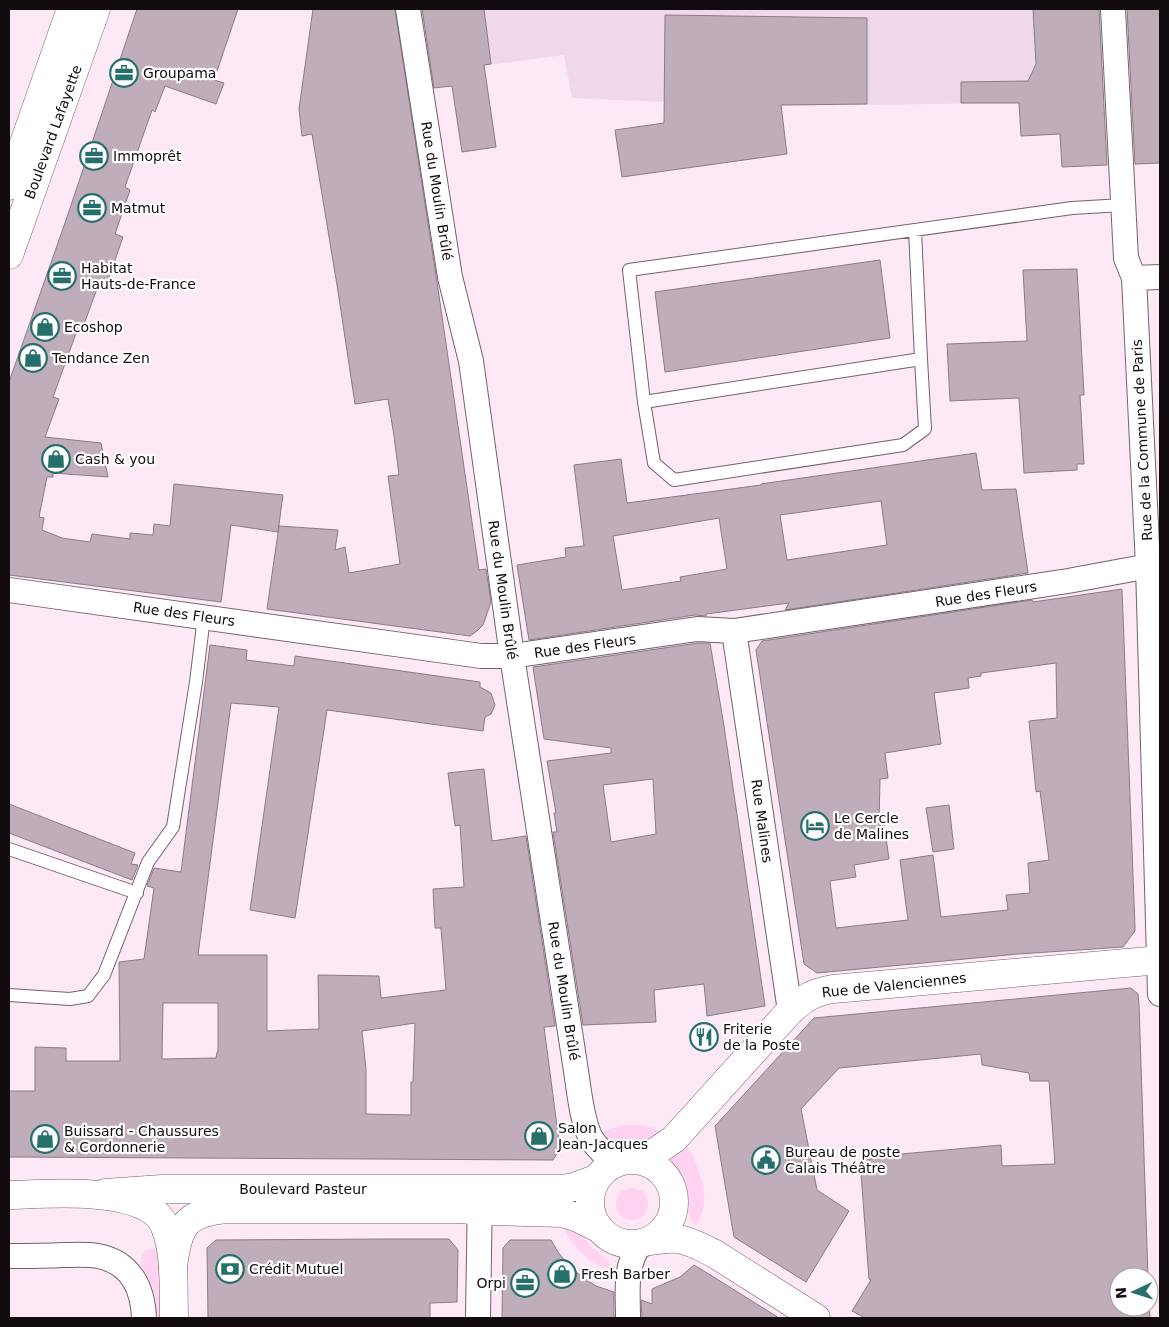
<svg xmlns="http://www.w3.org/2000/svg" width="1169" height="1327" font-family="'DejaVu Sans',sans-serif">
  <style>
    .built { fill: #f1d8e8 }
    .green { fill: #fed2f0 }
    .building { fill: #bfadb9; stroke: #8c7b86; fill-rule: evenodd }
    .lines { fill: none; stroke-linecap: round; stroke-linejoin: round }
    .lane-casing { stroke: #73626d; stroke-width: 14 }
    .street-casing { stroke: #73626d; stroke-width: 26 }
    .secondary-casing { stroke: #73626d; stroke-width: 29 }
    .primary-casing { stroke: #73626d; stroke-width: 29 }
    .lane { stroke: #fff; stroke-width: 12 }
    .street { stroke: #fff; stroke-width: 24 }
    .secondary { stroke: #fff; stroke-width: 28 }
    .primary { stroke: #fff; stroke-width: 28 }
    .labels { text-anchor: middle; stroke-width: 4.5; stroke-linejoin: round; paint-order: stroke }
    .poi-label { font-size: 14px; fill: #120c10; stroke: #fff; text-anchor: start }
    .street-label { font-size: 14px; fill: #120c10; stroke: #fff }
  </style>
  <rect width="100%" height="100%" fill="#fde9f6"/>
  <path class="built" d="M433,9H1094L1099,102L756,106L755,103L664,102L572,98L564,55L443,71Z"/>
  <path class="green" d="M626,1125C639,1125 650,1125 661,1132L644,1143L624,1145L611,1143L605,1139L600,1133L613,1128Z
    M687,1146C702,1170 712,1201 696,1226C684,1219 690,1198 686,1185C683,1174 676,1167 668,1159Z
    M616 1204a16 16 0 1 1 32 0a16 16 0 1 1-32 0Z
    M562,1222L579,1230L588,1244L608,1260L612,1269C589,1266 569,1244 562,1222Z
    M162,1248L163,1318H156C156,1310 157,1302 154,1293C150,1279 131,1262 148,1249Z"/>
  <path class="building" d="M137,9H238L214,80L224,83L216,104L165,86L155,112L152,110L125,187L130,190L115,234L123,237L105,289L98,286L83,327L79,325L53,397L59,399L45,437L101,443L108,477L53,473V477H47L39,517L44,518L42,530L62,538L90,542L92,534L130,539V533L153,535L154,524L170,526L174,484L283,495L278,532L231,525L221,602L9,575V382L65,223Z
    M313,9H395L437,282L479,570L486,569L491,602L483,625L477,631L470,636L267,609L279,526L338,530L335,550L345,547L349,573L400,564L388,476L399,475L394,436L388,399L355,404L338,291L312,134L302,136L299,109Z
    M422,9H484L491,64L484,65L496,147L462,152L452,86L434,88Z
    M1033,9H1099L1107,165L1062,167L1060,134L1021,136L1019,103H961V82L1028,81L1036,64Z
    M1127,9H1160V163L1135,164Z
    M665,15L867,18V104L781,105L787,154L622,177L615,130L664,123Z
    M880,260L890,338L665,372L655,292Z
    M1077,269L1084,395H1080L1084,464H1077V470L1024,473L1019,398L950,401L947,344L1027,341L1023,270Z
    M976,453L982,490L1016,489L1028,573L785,610L789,603L706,614V616L695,615L529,640L517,565L566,557L565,548L584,546L574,465L621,459L627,503L761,485V484ZM881,501L887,545L787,560L780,515ZM719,518L727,569L680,577L681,581L622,590L613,536Z
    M1122,589L1135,927V931L1123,947L1018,954L817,973L804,964L756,650L762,641L1032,600L1033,602ZM1056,663L1057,718L1029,721L1036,792L1040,791L1049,860L1028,863L1030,893L1006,895L1008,910L941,917L933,855L900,860L908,920L836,928L830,881L856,877L854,865L889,859L884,823L879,824L880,779L888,778L885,753L941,744L934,693L969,688L968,678L981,676V673Z
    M698,643H710L724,726L765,1006L707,1016L704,984L654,990L656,1022L583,1025L553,832H557L554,813H556L547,761L611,753V748L544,739L533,667ZM653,779L656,834L611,842L603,785Z
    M210,645L247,650L246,660L294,666L295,656L480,682V687L491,693L495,705L491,714L485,717L483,731L327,710L295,918L250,910L279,707L231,703L198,955H267V1031L319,1029L318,975L379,976L381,998L446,990L441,928H435L433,889L464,887L460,825L455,826L448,773L484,769L492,841L526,836L555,1026L544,1027L560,1149L553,1160L9,1157V1091H35V1047L66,1048V1061H120L119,962L144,959L154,888L147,886L154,868L181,872ZM163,1003H218V1052H217L216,1058L162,1059ZM415,1023L413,1082H411V1115L366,1114V1069L362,1031Z
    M9,804L135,853L131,864L138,865L132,880L9,833Z
    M949,805L954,849L933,852L926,808Z
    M1131,988L1138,994L1139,1004L1148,1277H1119V1307H1149V1299L1150,1318H865L852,1311L871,1280L869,1279L860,1160L890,1157V1155L1001,1145L1002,1166L1055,1164L1049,1081H1030L1029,1073L982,1065L981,1054L839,1068L801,1109L817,1190L849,1211L806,1282L734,1237L715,1126L814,1018Z
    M383,1239H449L458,1250L457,1302L430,1303V1318H208L207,1248L216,1240Z
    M510,1240H551L558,1252L570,1267L585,1279L596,1286L614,1292V1318H502L503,1248Z
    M694,1265L712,1276L779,1318H642L641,1300L652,1304V1289L680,1277Z"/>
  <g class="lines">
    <defs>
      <path id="lane" d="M915,230L921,359L644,402L629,270L1072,208L1123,205
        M644,402L654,463L674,480L903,445L925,429L921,359
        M9,849L137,893
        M9,995L70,999L88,996L104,975L148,862L173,827L196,682L204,617"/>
      <path id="street" d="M408,9L450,277L471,361L512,656L576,1071C579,1090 582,1124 592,1140C598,1149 607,1156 614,1164
        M1113,9L1126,258L1134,278L1148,566L1160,994
        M1134,278L1160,277
        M9,590L481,656H512L697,629L734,631L1068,581L1160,564
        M734,631L790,1011
        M9,1256C27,1256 45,1256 63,1255C74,1255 86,1254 98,1256C130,1262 143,1288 144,1318
        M478,1318L480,1191
        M628,1318C628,1291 624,1267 640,1244"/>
      <path id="secondary" d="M590 1202a42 42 0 1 1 84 0a42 42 0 1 1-84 0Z
        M635,1160L652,1154L674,1139L790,1011C804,998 814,992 833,989L1160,960
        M105,1193L162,1189H561L574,1187L596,1179
        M650,1241C659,1240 668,1238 678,1239C691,1241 703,1248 715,1254L816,1318
        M173,1267C178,1227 184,1213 226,1209H458L488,1211L562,1213L576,1217L598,1228"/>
      <path id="primary" d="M9,186L71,9
        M9,255L96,9
        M9,1195C48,1194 118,1188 151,1210C158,1214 163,1221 165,1227C176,1254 173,1290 174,1318"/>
    </defs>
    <use href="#lane" class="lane-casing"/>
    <use href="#street" class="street-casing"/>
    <use href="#secondary" class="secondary-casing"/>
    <use href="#primary" class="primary-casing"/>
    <use href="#lane" class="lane"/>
    <use href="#street" class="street"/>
    <use href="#secondary" class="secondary"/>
    <use href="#primary" class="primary"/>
  </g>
  <defs>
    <symbol id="office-ring" viewBox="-11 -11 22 22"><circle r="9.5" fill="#fff" stroke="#26706b" stroke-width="1.5"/><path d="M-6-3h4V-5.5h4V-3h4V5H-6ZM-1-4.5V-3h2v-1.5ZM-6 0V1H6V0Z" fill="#26706b"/></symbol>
    <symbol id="shop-ring" viewBox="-11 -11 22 22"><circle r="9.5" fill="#fff" stroke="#26706b" stroke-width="1.5"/><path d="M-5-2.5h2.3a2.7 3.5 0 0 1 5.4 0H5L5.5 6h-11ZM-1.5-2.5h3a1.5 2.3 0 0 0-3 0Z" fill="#26706b"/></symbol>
    <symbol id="hotel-ring" viewBox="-11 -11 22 22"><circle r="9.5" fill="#fff" stroke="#26706b" stroke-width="1.5"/><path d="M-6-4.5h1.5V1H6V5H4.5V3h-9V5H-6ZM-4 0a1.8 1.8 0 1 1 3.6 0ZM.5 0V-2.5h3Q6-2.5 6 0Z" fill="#26706b"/></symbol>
    <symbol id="restaurant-ring" viewBox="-11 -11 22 22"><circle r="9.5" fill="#fff" stroke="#26706b" stroke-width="1.5"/><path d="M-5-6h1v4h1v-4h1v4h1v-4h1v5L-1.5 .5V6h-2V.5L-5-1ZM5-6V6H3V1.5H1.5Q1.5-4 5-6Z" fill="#26706b"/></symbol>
    <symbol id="civic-ring" viewBox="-11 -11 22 22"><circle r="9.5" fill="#fff" stroke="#26706b" stroke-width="1.5"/><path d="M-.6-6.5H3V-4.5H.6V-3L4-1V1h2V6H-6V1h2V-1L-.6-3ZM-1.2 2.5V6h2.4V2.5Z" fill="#26706b"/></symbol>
    <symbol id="bank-ring" viewBox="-11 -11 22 22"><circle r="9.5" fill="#fff" stroke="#26706b" stroke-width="1.5"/><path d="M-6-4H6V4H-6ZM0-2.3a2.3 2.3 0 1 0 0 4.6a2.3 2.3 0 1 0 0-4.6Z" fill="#26706b"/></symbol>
  </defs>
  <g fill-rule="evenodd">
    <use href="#office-ring" x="108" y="57" width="32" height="32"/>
    <use href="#office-ring" x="78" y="140" width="32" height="32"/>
    <use href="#office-ring" x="76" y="192" width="32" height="32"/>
    <use href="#office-ring" x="46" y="260" width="32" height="32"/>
    <use href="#shop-ring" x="29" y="311" width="32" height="32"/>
    <use href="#shop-ring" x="17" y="342" width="32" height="32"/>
    <use href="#shop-ring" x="40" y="443" width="32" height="32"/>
    <use href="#hotel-ring" x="799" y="810" width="32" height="32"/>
    <use href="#restaurant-ring" x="688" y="1021" width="32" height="32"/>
    <use href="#shop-ring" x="523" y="1120" width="32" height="32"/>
    <use href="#shop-ring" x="29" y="1123" width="32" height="32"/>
    <use href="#civic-ring" x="750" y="1144" width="32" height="32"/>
    <use href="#bank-ring" x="214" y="1253" width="32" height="32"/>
    <use href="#shop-ring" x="546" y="1258" width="32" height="32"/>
    <use href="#office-ring" x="509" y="1267" width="32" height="32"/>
  </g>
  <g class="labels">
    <g class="poi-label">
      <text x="143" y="78">Groupama</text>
      <text x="113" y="161">Immoprêt</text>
      <text x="111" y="213">Matmut</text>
      <text x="81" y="273">Habitat<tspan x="81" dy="16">Hauts-de-France</tspan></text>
      <text x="64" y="332">Ecoshop</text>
      <text x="52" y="363">Tendance Zen</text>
      <text x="75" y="464">Cash &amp; you</text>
      <text x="834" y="823">Le Cercle<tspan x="834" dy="16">de Malines</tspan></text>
      <text x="723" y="1034">Friterie<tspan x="723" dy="16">de la Poste</tspan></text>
      <text x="558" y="1133">Salon<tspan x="558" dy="16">Jean-Jacques</tspan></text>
      <text x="64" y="1136">Buissard - Chaussures<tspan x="64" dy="16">&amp; Cordonnerie</tspan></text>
      <text x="785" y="1157">Bureau de poste<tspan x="785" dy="16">Calais Théâtre</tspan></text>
      <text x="249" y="1274">Crédit Mutuel</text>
      <text x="581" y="1279">Fresh Barber</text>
      <text x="506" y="1288" text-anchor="end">Orpi</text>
    </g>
    <g class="street-label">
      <text transform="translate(53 132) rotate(-70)" y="5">Boulevard Lafayette</text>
      <text transform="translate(437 191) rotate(81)" y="5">Rue du Moulin Brûlé</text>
      <text transform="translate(1142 440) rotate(-93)" y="5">Rue de la Commune de Paris</text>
      <text transform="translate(503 590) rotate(82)" y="5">Rue du Moulin Brûlé</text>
      <text transform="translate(986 594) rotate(-9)" y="5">Rue des Fleurs</text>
      <text transform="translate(184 614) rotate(8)" y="5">Rue des Fleurs</text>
      <text transform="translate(585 646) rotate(-8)" y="5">Rue des Fleurs</text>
      <text transform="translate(762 821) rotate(82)" y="5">Rue Malines</text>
      <text transform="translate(894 985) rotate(-6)" y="5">Rue de Valenciennes</text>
      <text transform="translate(564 991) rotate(81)" y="5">Rue du Moulin Brûlé</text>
      <text x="303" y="1194">Boulevard Pasteur</text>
    </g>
  </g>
  <rect width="1169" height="1327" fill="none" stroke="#120c10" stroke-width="20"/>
  <g transform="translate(1134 1292) rotate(266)"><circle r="24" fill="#ffffff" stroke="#a09e9f"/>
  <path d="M0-4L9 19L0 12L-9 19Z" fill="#26706b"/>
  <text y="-8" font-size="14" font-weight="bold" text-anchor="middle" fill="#120c10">N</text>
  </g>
</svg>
